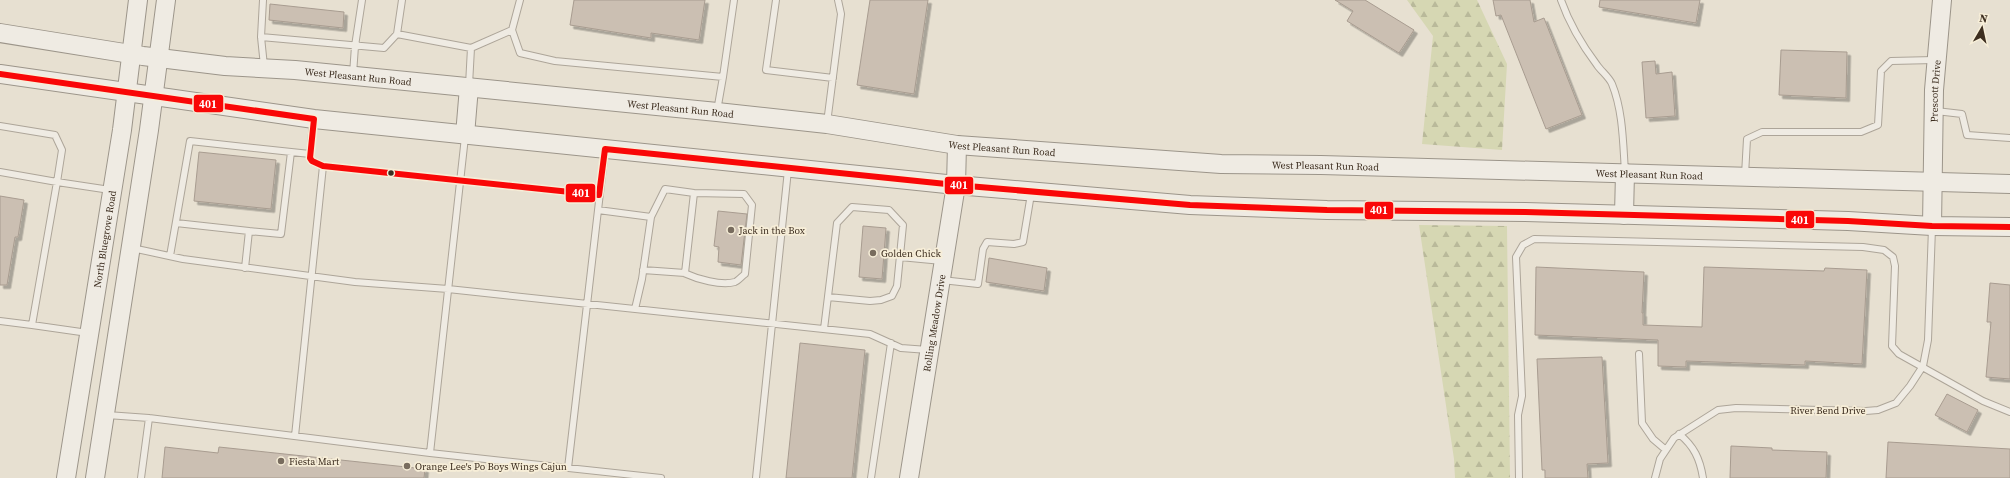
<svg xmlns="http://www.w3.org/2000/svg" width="2010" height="478" font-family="'Source Serif 4',serif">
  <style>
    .forest { fill: url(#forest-firs) }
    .building { fill: #cbbfb2; stroke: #a89c90; filter: url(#shadow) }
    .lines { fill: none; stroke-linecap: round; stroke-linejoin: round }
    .lane-casing { stroke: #ada599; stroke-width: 8 }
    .secondary-casing { stroke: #9c958a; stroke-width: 20 }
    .lane { stroke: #efebe3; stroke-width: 6 }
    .secondary { stroke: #efebe3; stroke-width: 18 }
    .bus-1-casing { stroke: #f7eed8; stroke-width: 9 }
    .bus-1 { stroke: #f90707; stroke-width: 6 }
    .bus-dot { fill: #3d2e20; stroke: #f7eed8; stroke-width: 1.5 }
    .poi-dot { fill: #786c5e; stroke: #f7eed8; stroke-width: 1.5 }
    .labels { text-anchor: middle; stroke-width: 3.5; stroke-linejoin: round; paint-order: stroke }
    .street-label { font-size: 10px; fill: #3d2e20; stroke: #f7eed8 }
    .poi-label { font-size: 10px; fill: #3d2e20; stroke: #f7eed8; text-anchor: start }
    .line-badge { stroke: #f7eed8; stroke-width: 1.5 }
    .badge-label { font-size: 11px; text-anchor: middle; font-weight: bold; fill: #fff }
  </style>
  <defs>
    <pattern id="forest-firs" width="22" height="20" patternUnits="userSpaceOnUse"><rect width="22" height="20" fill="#d6d7b3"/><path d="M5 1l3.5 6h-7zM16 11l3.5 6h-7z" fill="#b9b99a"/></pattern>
    <filter id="shadow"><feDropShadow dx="3.5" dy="3.5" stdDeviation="0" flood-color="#0004"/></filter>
  </defs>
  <rect width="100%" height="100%" fill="#e7e0d1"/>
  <path class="forest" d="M1407,0H1477L1507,64L1502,150L1422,144L1433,36Z
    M1419,225L1507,226L1510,478H1455L1454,459Z"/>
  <path class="building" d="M574,0H705L699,40L651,33V38L570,25Z
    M870,0H928L914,94L857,85Z
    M1335,0H1365L1414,30L1399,53L1347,21L1353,11Z
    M1493,0H1530L1534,22L1544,18L1582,115L1546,129L1501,15L1496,16Z
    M1600,0H1700L1696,23L1599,7Z
    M270,4L344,12L343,28L269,20Z
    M1781,50L1847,52L1846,98L1779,95Z
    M1655,61L1656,74L1672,72L1675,116L1646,118L1642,62Z
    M199,152L276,160L271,209L194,201Z
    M0,196L24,200L18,237H15L7,285H0Z
    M718,211L747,214L741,265L718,262L719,247L714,246Z
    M863,226L886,228L882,279L859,277Z
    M989,258L1047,268L1044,291L986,282Z
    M1536,267L1644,272L1642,313H1643V325L1702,327L1704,267L1824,271L1825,268L1867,270L1862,364L1805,361V365L1686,361V367L1658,366V340L1535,335Z
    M1990,283L2010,285V379L1986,377L1991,322H1987Z
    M800,343L865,350L852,478H786Z
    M1602,357L1608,463L1587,464L1588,478H1545V470H1542L1537,359Z
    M1947,394L1978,410L1967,432L1935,415Z
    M1888,442L2010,449V478H1886Z
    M1731,446L1772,448V450L1827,452L1826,478H1730Z
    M165,447L218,453L219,447L425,469L424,478H162Z"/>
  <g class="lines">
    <defs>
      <path id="lane" d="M263,0L261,37L264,66
        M776,0L766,70L833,78
        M1561,0C1569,23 1582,45 1597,65C1601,71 1609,77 1612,84C1623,111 1623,143 1625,172
        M512,30L520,53L555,61L723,77L717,111
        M397,34L471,48L512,30L520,0
        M261,37L384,48L397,34L402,0
        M353,74L355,46L362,0
        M723,77L734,0
        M469,85L471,48
        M1936,111L1962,114L1967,135L2010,138
        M313,121L310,158L312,161L323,166L599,195
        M827,123L841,14L838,0
        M0,126L55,135L62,150L57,182L110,190
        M0,172L57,182L32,325L88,333
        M1745,175L1747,139L1762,132H1861L1878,125L1881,71L1891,61L1934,60
        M598,210L651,217L642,279L635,309
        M651,217L665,189L694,193L744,194L752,205L745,274C742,276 738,281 735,282C721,286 697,279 684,273
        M176,223L249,231L245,268
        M249,231L281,234L291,152
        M132,248L183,259L355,282L448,289L870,334L901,348L928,350
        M170,256L190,141L310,154
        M900,257L942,261
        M643,270L685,273L694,193
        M942,280L978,284L983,249L987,242L1014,244L1023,242L1031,194
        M0,321L32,325
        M824,329L837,223L852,207L889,210L903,225L897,286L892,296L881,300L870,301L828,297
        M1639,354L1642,423L1653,439L1666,450
        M107,415L149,418L430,453L661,478
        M1679,434C1694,446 1700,459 1703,478
        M295,436L323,166
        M430,453L465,137
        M568,468L605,150
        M141,478L149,418
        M756,478L788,170
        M871,478L891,343
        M1519,478L1518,415L1522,396L1516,257L1523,245L1534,239L1863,247L1884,250L1893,257L1895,266L1892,346L1899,354L1983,401L2010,412
        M1655,478L1660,459L1674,438L1718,410L1736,408L1866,411L1878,410L1896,403L1910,386L1923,366L1928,340L1932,228"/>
      <g id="secondary">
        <path id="s1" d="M0,33L143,56L225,66L295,70L717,112L827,124L957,145L1221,164L1321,165L2010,184"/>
        <path d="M0,74L314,119L956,185L1190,205L1327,210L1525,212L1848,221L1932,226L2010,227"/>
        <path d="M465,135L469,87"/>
        <path d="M1624,215L1625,173"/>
        <path id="s2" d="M1932,226L1934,90L1942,0"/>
        <path id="s3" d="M66,478L122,130L138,0"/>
        <path d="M95,478L149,130L166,0"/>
        <path id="s4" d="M909,478L956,185L957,145"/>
      </g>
    </defs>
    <use href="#lane" class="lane-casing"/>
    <use href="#secondary" class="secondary-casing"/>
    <use href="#lane" class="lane"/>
    <use href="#secondary" class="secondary"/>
    <defs>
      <path id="bus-1" d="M0,74L314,119L310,158L312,161L323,166L599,195L605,149L956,185L1190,205L1327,210L1525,212L1848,221L1932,226L2010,227"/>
    </defs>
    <use href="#bus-1" class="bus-1-casing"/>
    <use href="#bus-1" class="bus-1"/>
  </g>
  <circle class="bus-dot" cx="391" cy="173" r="3.5"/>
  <g class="poi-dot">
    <circle cx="731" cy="230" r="4"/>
    <circle cx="873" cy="253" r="4"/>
    <circle cx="281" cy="461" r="4"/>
    <circle cx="407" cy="466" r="4"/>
  </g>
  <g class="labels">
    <g class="street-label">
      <text dy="4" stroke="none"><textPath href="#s1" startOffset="361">West Pleasant Run Road</textPath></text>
      <text dy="4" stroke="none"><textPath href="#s2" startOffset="135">Prescott Drive</textPath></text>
      <text dy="4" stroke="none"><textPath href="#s1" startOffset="685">West Pleasant Run Road</textPath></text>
      <text dy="4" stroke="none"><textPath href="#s1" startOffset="1009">West Pleasant Run Road</textPath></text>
      <text dy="4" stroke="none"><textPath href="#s1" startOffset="1333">West Pleasant Run Road</textPath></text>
      <text dy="4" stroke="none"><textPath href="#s1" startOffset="1657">West Pleasant Run Road</textPath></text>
      <text dy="4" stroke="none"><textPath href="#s3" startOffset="242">North Bluegrove Road</textPath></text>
      <text dy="4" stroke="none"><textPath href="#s4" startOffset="157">Rolling Meadow Drive</textPath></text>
      <text x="1828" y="414">River Bend Drive</text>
    </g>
    <g class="poi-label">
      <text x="739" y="234">Jack in the Box</text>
      <text x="881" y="257">Golden Chick</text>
      <text x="289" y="465">Fiesta Mart</text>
      <text x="415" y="470">Orange Lee's Po Boys Wings Cajun</text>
    </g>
  </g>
  <g class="line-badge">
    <rect x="193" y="94" width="31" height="19" rx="4" fill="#f90707"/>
    <rect x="944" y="176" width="30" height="19" rx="4" fill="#f90707"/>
    <rect x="565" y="183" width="31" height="20" rx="4" fill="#f90707"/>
    <rect x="1364" y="201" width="30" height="19" rx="4" fill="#f90707"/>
    <rect x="1785" y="210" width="30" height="19" rx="4" fill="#f90707"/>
  </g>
  <g class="badge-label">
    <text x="208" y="108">401</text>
    <text x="959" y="189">401</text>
    <text x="581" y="197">401</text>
    <text x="1379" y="214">401</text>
    <text x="1800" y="224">401</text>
  </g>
  <g transform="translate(1982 28) rotate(9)" stroke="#f7eed8" stroke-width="3" paint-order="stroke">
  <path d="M0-3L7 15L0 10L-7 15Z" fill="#3d2e20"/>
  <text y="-6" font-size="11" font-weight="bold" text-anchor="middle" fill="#3d2e20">N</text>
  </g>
</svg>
